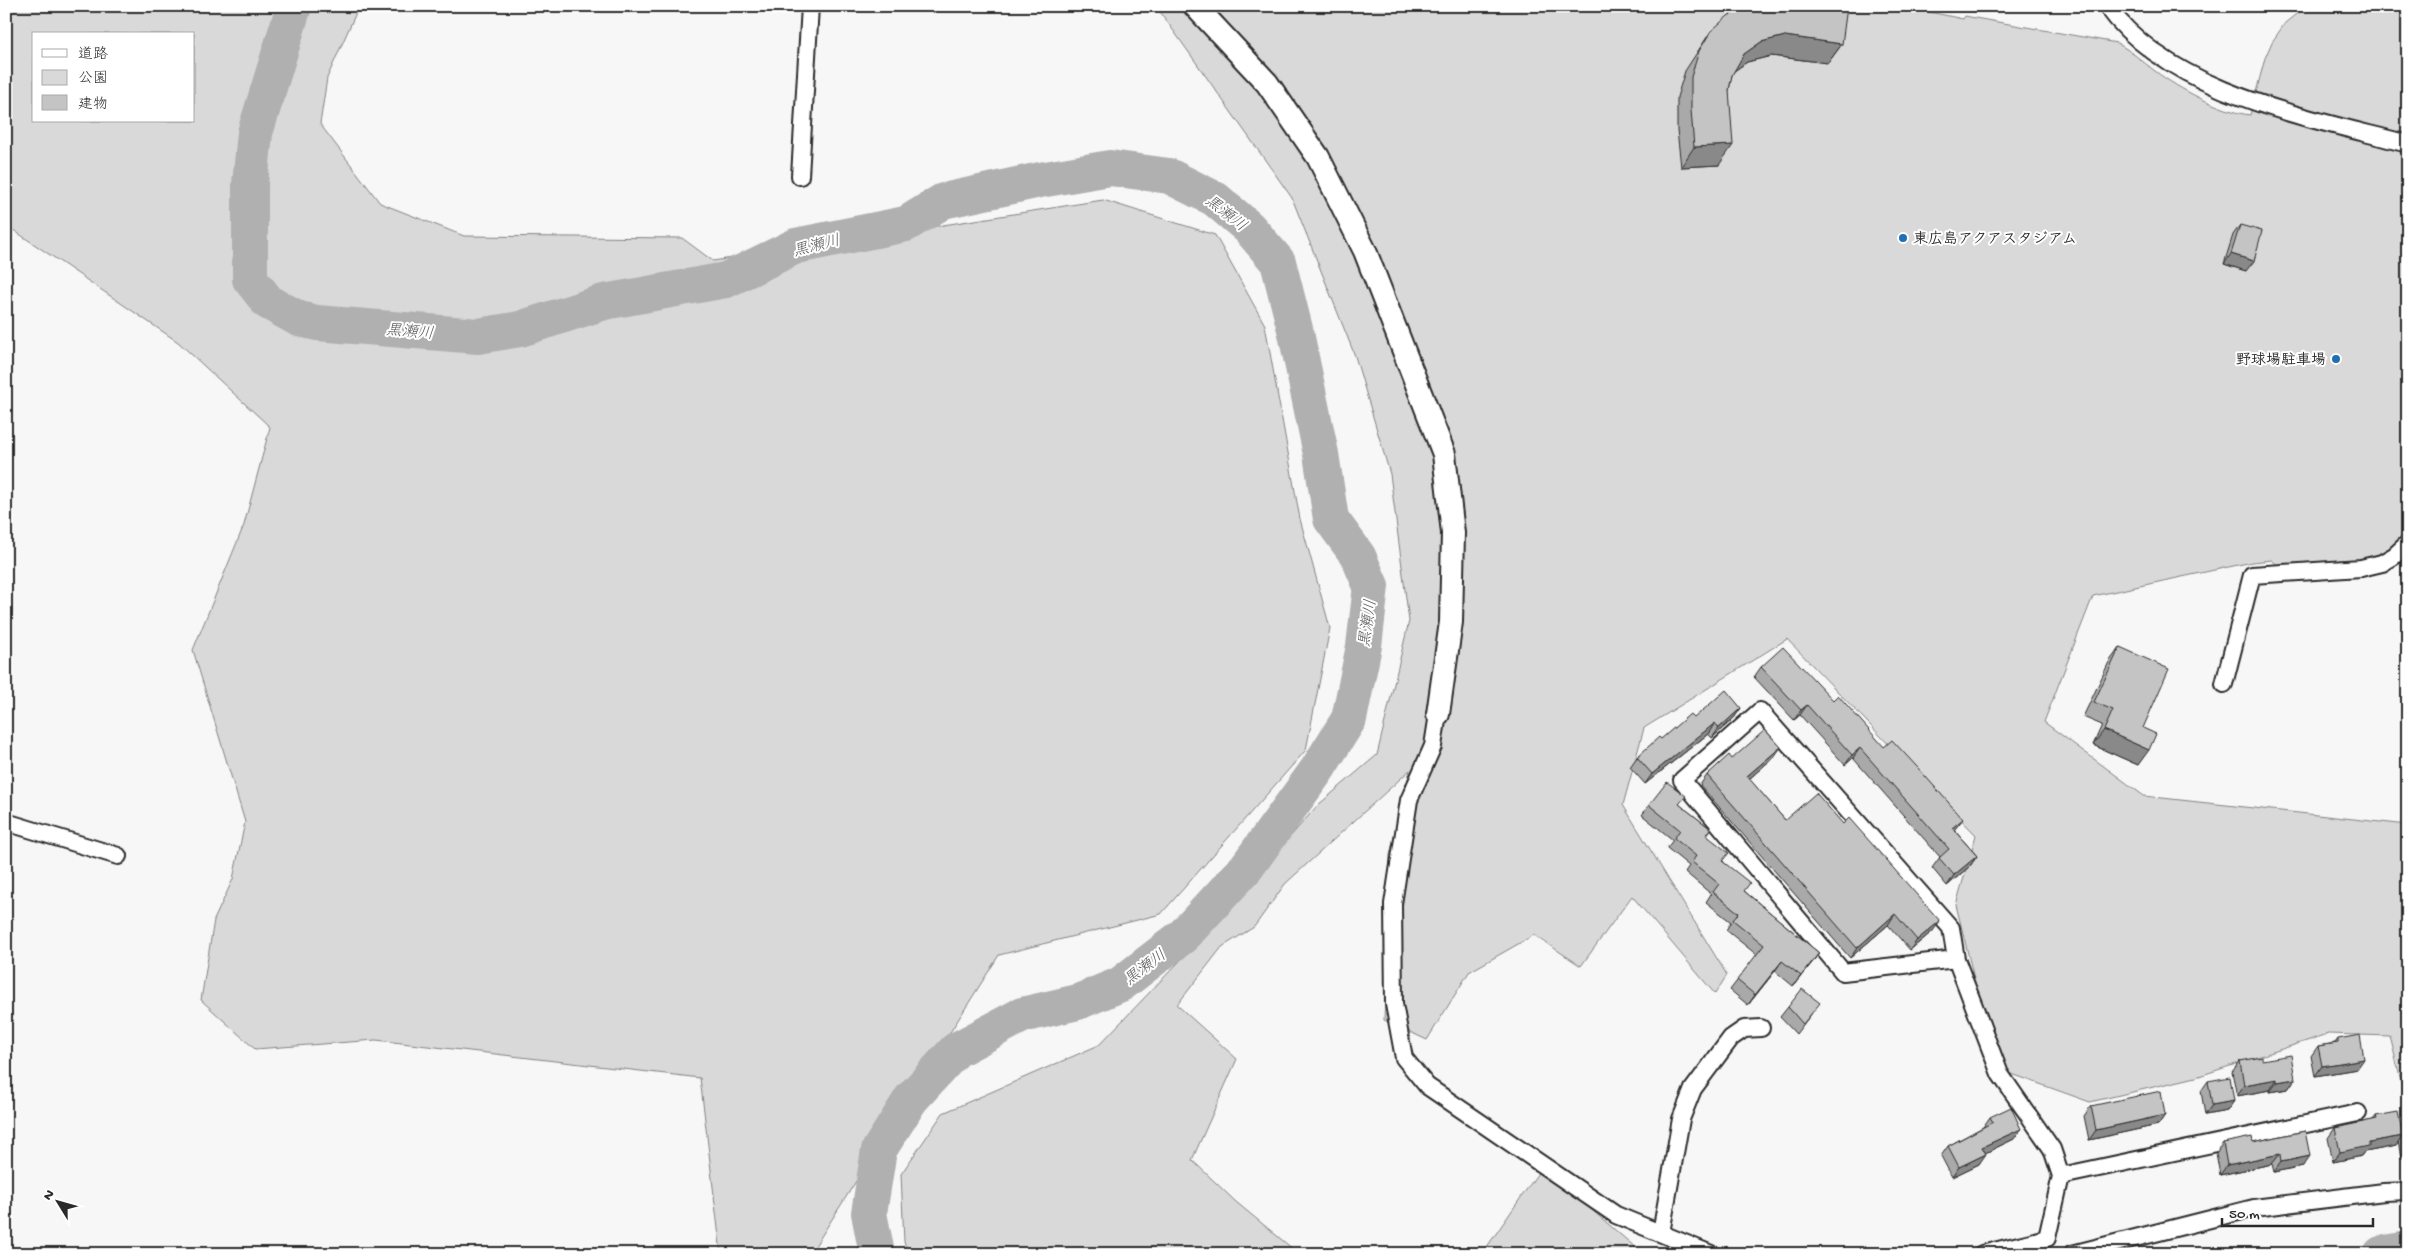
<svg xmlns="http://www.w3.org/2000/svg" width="2414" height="1260" font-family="'Gochi Hand','Klee One',sans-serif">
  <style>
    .green { fill: #d9d9d9; stroke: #828282; fill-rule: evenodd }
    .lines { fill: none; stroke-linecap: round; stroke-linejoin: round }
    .river { stroke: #b0b0b0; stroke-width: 36 }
    .street-casing { stroke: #2b2b2b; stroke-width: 20 }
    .secondary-casing { stroke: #2b2b2b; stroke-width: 26 }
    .street { stroke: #fff; stroke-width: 16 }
    .secondary { stroke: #fff; stroke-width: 22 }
    .wall { fill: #a9a9a9; stroke: #2b2b2b }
    .shaded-wall { fill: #898989; stroke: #2b2b2b }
    .building { fill: #c4c4c4; stroke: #2b2b2b }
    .poi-dot { fill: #1f6fb2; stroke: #fff; stroke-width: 2 }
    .labels { text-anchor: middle; stroke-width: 4; stroke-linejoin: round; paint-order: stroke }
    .poi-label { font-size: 15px; font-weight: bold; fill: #2b2b2b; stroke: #fff; text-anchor: start }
    .water-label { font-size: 16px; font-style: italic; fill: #5a5a5a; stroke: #fff }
  </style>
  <rect width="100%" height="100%" fill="#f7f7f7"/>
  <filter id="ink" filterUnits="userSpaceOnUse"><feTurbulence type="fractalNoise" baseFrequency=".02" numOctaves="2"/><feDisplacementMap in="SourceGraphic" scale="10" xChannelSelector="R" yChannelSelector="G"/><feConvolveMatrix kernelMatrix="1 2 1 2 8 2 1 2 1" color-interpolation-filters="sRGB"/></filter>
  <g filter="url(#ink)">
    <path class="green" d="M6,6H359L327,78L320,124L380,203L464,236L682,238L713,261L1103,200L1215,235L1265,325L1300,519L1330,628L1306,750L1161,914L999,955L810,1254H721L700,1078L376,1040L255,1049L201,1000L214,920L233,879L245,822L193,650L244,525L270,427L178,342L6,225ZM34,34H194V121H34Z
      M1156,6H1901L1963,19L1965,16L1975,18L2117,43C2131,51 2142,61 2155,71C2179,89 2220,111 2250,115L2265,58L2272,42L2285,23L2306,6H2408V535L2384,554L2366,559L2279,567L2272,560L2252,562L2093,596L2044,722L2144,796L2408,825V1111L2390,1036L2328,1034L2196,1077L2090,1102L2009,1073L1982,1011L1956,905L1976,835L1787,639L1644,728L1623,805L1727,975L1715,994L1632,896L1581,966L1534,935L1469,972L1427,1040L1384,1020L1390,855L1410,770L1285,884L1254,927L1222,947L1177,1005L1237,1059L1192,1160L1236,1202L1299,1254H909L904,1242L901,1174L943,1113L1099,1045L1200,940L1317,806L1377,755L1409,621L1390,474L1355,356L1292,198Z
      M1542,1167L1643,1254H1482Z"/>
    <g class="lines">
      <path class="river" d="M294,6L255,133L250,184V279L268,302L299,319L317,323L478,336L520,329L604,302L726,280L796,246L906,224L943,201L1040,180L1110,168L1169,176L1215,199L1249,228L1278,262L1296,333L1321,454L1331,519L1358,556L1371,586L1364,646L1349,719L1317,770L1246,868L1183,936L1121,984L1078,1002L1022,1015L956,1050L911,1099L879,1150L869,1213L877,1254
        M2381,1254L2408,1249"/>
      <defs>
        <path id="street" d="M2107,6C2169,93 2310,118 2408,144
          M800,176L810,6
          M2224,684L2252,575L2361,568L2382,563L2394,556L2408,543
          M1760,711L1951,928L1956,959L1843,972L1682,780Z
          M1438,714L1433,746L1409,800L1393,904L1394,1004L1404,1058L1427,1086L1616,1215L1711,1254
          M6,822L118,856
          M1956,959L2000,1074L2052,1149L2061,1176L2047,1238L1982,1254
          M2061,1176L2358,1113
          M1661,1233L1681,1119L1693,1089L1731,1038L1744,1029L1761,1028
          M2072,1254L2254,1208L2384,1192L2408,1191"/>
        <path id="secondary" d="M1195,6L1267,83L1318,157L1365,251L1444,454L1453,533L1451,622L1438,714"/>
      </defs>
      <use href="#street" class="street-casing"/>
      <use href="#secondary" class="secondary-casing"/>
      <use href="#street" class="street"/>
      <use href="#secondary" class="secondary"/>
    </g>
    <path class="wall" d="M1711,31L1842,44L1828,63L1771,56L1747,62L1734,71L1732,75L1729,90L1719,165L1681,167L1677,130V97L1685,71Z
      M2240,225L2246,271L2224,264L2233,235Z
      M2120,647L2143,728L2138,765L2093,745L2102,725L2083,717L2109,662Z
      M1761,667L1833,700L1955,829L1954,830L1977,856L1970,866L1947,886L1932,868L1940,857L1853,758L1845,765L1800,715L1794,720L1754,677Z
      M1741,708L1734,718L1712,738L1708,734L1645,784L1630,767L1637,757L1661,739Z
      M1774,757L1749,779L1785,820L1933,931L1910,950L1888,925L1850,958L1700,785L1707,775L1732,759Z
      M1649,805H1680L1711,829L1707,835L1723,861L1744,891L1819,953L1793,986L1775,971L1748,1005L1730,990L1757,955L1726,930L1731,922L1706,902L1711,894L1685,872L1689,866L1667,848L1673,840L1642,815Z
      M1788,1007L1812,1013L1796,1034L1780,1017Z
      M2338,1039L2357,1069L2315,1076L2311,1056L2318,1046L2335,1043Z
      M2262,1060L2295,1079L2288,1089L2270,1092V1090L2237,1096L2232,1072L2240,1061Z
      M2208,1081L2234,1101L2227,1111L2205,1115L2201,1091Z
      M2091,1106L2165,1115L2158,1125L2089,1140L2084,1116Z
      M2376,1116L2401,1127L2404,1123H2408V1156L2401,1157L2398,1142L2396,1146L2365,1152L2362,1156L2333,1162L2328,1138L2335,1128L2373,1120Z
      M1990,1117L2014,1139L1985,1153L1979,1164L1952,1177L1941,1156L1948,1146L1983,1127Z
      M2305,1131L2303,1166L2274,1172L2272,1164L2220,1175L2216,1153L2223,1143L2253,1142Z"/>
    <path class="shaded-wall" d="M1785,36L1842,44L1828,63L1771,56L1747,62L1730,74L1744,54L1761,42Z
      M1733,145L1719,165L1681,167L1694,147Z
      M2231,254L2254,261L2246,271L2224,264Z
      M1807,705L1800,715L1794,720L1801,710Z
      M1741,708L1734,718L1712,738L1719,728Z
      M1715,723L1708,734L1645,784L1652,774Z
      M2104,730L2149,750L2138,765L2093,745Z
      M1781,747L1774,757L1740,787L1747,776Z
      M1860,748L1853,758L1845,765L1852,755Z
      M1963,819L1955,829L1945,838L1952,828Z
      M1977,856L1970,866L1947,886L1954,875Z
      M1895,914L1888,925L1850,958L1857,948Z
      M1940,921L1933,931L1910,950L1917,940Z
      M1819,953L1812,963L1793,986L1801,976Z
      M1782,961L1775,971L1748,1005L1755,995Z
      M2364,1059L2357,1069L2315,1076L2322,1066Z
      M2277,1079L2270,1090L2237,1096L2244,1085Z
      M2295,1079L2288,1089L2270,1092L2277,1082Z
      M2234,1101L2227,1111L2205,1115L2212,1105Z
      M2165,1115L2158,1125L2089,1140L2096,1130Z
      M2021,1129L2014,1139L1975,1158L1982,1147Z
      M2403,1136L2396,1146L2365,1152L2362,1156L2333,1162L2340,1152L2369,1142Z
      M2408,1148V1156L2401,1157Z
      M1986,1154L1979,1164L1952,1177L1959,1167Z
      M2280,1154L2272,1164L2220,1175L2227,1165Z
      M2310,1156L2303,1166L2274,1172L2281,1162Z"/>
    <path class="building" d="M1745,6H1841L1847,7L1842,44L1785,36L1761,42L1744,54L1732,75L1729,90L1733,145L1694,147L1691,110V77L1699,51L1711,31L1728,16Z
      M2240,225L2262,231L2254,261L2231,254Z
      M1783,647L1833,700L1838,695L1884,747L1892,740L1918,768L1963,819L1952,828L1977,856L1954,875L1939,858L1949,849L1860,748L1852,755L1807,705L1801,710L1761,667Z
      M2120,647L2169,669L2143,728L2156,734L2149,750L2104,730L2113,710L2094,702Z
      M1726,690L1741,708L1719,728L1715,723L1652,774L1637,757L1659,737L1661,739L1690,714L1694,718Z
      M1765,730L1781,747L1747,776L1785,820L1816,793L1843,824L1849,818L1940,921L1917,940L1895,914L1857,948L1707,775L1729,755L1732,759Z
      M1667,782L1686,796L1679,804L1711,829L1706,835L1729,853L1722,861L1750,883L1744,891L1819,953L1801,976L1782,961L1755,995L1737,980L1764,945L1733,920L1739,913L1713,892L1719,884L1692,862L1696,856L1674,838L1680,830L1649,805Z
      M1802,989L1820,1003L1803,1024L1788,1007Z
      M2360,1035L2364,1059L2322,1066L2318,1046L2338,1043V1039Z
      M2291,1055L2295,1079L2277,1082V1079L2244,1085L2240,1061L2262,1057V1060Z
      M2230,1077L2234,1101L2212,1105L2208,1081Z
      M2161,1091L2165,1115L2096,1130L2091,1106Z
      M2011,1107L2021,1129L1982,1147L1986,1154L1959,1167L1948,1146L1993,1122L1990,1117Z
      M2398,1112L2403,1136L2369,1142V1146L2340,1152L2335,1128L2377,1119L2376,1116Z
      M2404,1123H2408V1144Z
      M2305,1131L2310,1156L2281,1162L2280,1154L2227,1165L2223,1143L2252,1137L2253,1142Z"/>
  </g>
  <g class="poi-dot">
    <circle cx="1903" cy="238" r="5"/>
    <circle cx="2336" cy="359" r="5"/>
  </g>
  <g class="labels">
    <g class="poi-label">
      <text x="1913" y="243">東広島アクアスタジアム</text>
      <text x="2326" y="364" text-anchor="end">野球場駐車場</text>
    </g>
    <g class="water-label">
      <text transform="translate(1227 212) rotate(38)" y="6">黒瀬川</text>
      <text transform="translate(816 244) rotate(-14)" y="6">黒瀬川</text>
      <text transform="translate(410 330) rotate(5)" y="6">黒瀬川</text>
      <text transform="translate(1366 623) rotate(-82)" y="6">黒瀬川</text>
      <text transform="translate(1144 966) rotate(-37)" y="6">黒瀬川</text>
    </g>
  </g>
  <rect width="2414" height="1260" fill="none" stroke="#fff" stroke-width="25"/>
  <rect x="12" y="12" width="2389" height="1235" fill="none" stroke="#2b2b2b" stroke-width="2" filter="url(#ink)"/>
  <rect x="32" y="32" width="162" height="90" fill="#ffffff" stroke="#aaaaaa"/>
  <rect x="42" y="49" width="25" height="8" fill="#ffffff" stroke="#aaaaaa"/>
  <text x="78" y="58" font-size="15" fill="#2b2b2b">道路</text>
  <rect x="42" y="70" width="25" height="15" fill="#d9d9d9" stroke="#aaaaaa"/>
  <text x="78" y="82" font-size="15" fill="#2b2b2b">公園</text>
  <rect x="42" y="95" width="25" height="15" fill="#c4c4c4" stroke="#aaaaaa"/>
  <text x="78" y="108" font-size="15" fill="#2b2b2b">建物</text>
  <g transform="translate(58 1202) rotate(307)" stroke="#ffffff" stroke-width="4" paint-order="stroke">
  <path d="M0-4L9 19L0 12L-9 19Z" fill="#2b2b2b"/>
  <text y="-8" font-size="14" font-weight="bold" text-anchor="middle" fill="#2b2b2b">N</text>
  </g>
  <path d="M2222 1218v8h151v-8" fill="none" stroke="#2b2b2b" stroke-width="2.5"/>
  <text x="2229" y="1218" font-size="15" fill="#2b2b2b" stroke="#ffffff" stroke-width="4" paint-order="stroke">50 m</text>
</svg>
